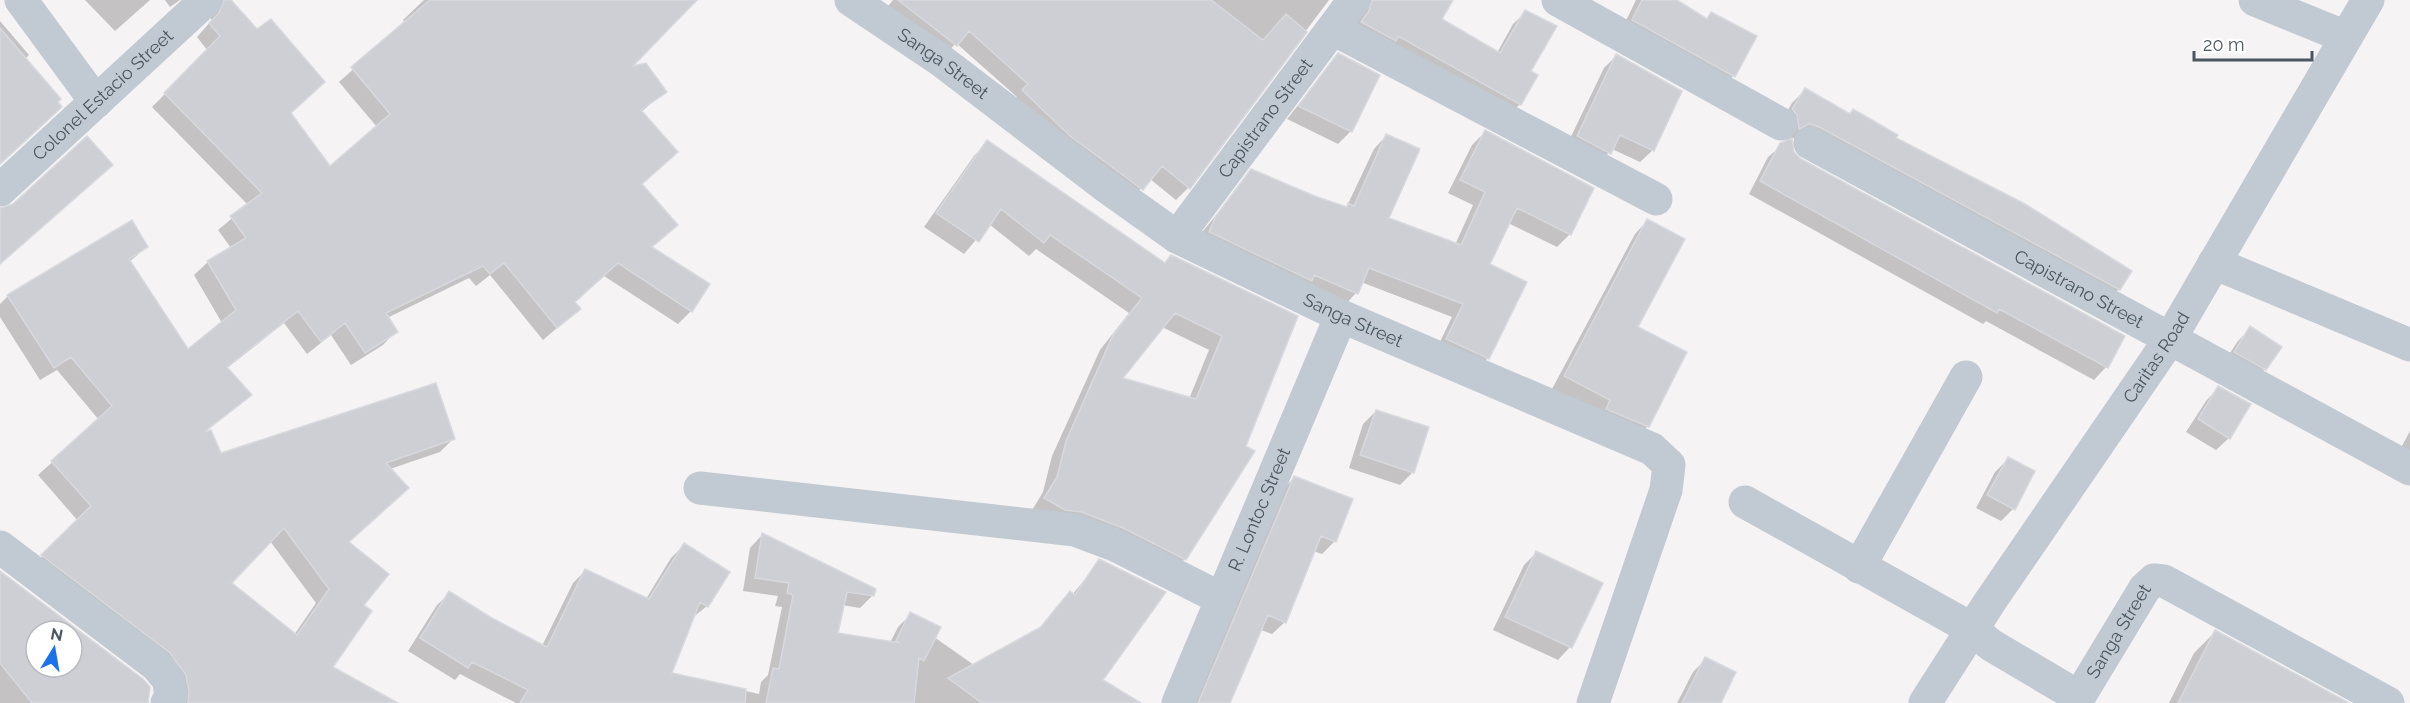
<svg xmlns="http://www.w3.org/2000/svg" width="2410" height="703" font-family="Raleway,sans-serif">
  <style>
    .shadow { fill: #0003; fill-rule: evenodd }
    .building { fill: #cdcfd5; stroke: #d7d9de; stroke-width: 1.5; fill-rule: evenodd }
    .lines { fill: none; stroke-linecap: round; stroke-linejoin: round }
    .minor { stroke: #c1cad2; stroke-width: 33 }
    .labels { text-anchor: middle; stroke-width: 5; stroke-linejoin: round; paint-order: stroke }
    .street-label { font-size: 18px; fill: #4a5661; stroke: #fff }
  </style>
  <rect width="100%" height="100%" fill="#f5f3f3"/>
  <path class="shadow" d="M85,0H150L115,31Z
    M165,0H180L170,7Z
    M206,0H229L290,113L330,168L377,127L339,82L405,23L403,20L424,0H695L628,68L665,92L641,112V185L651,248L691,311L678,324L604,276L573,303L579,309L543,340L490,275L476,286L469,278L387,318L396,331L383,345L351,365L331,335L307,354L284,323L226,369L250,395L204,433L221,454L453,439L440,452L390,469L348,543L362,606L330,667L395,703H175L29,569L78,521L38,475L99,420L57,370L40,380L0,317V304L8,296L147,247L129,262L188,351L222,323L194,275L208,262L231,248L218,230L248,205L152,107L208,51L197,37L211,21V9ZM270,541L316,603L294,635L230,583Z
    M893,0H1329L1188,188L1176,200L1150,179L1129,201L1011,103L1017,97L956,43L943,57L884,11Z
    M1355,0H1451L1440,19L1497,53L1513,24L1526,12L1529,71L1520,104L1507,117L1349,35Z
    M1636,0H1674L1705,20L1711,14L1733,76L1721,89L1620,33Z
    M0,21L29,55L25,59L0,164Z
    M1338,55L1351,131L1338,144L1287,119Z
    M1616,56L1653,150L1640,162L1612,149L1597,166L1565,149L1604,68Z
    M1805,90L1894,138L2119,289L2106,302L1806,139L1791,138L1792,153L1800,161L2106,367L2094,380L1986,321L1983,324L1749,194L1768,157L1786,142L1785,128L1780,123L1792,103Z
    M1485,132L1570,234L1557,247L1508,223L1488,265V358L1475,371L1435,352L1452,317L1361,282L1356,293L1344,306L1198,245L1203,231L1252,171L1346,208L1374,149L1386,136L1387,218L1455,245L1473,205L1448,193L1472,145Z
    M987,142L1164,265L1296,317L1185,559L1171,573L1031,512L1043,492L1052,456L1100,350L1129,313L1036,249L1029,256L989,224L964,254L924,227L974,156ZM1162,327L1209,350L1189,399L1121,379Z
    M1647,221L1636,328L1648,426L1635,439L1552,389L1635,234Z
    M2251,328L2265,369L2253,381L2222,365L2238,341Z
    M2218,388L2229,438L2216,450L2186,432L2206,401Z
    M1376,411L1413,472L1400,485L1349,468L1363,424Z
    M2410,431V470L2395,459Z
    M2008,459L2013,509L2001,521L1976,508L1995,472Z
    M1294,478L1335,541L1322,554L1313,551L1285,622L1272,634L1261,630L1227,703H1193L1282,490Z
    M762,535L873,595L860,608L842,605L836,634L890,643L898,627L911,614L934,637L974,665L1037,631L1057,606L1070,593L1072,595L1100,561L1101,681L1138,703H516L460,674L455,680L408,651L437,605L450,593L489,619L542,646L573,583L585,571L646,599L671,558L684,545L707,606L692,618L670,674L759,694L761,682L768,675L782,607L775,606L778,596L743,591L750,548Z
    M1536,553L1570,647L1558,660L1493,630L1524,565Z
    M7,578L142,680L138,703H0V585ZM36,631H72V667H36Z
    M2215,632L2346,703H2169L2194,653Z
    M1706,659L1719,703H1677L1693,672Z"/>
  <path class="building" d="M224,0H231L257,29L271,19L325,82L291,113L330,166L390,114L351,67L430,0H697L633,66L646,63L667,92L641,110L678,152L642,184L678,225L652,247L710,284L692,312L618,263L575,302L581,309L557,328L504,263L490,274L483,266L386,313L398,332L365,353L345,323L321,342L298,311L227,367L252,395L204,432L211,430L221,453L436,383L455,439L386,463L409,488L349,542L389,574L364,605L372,611L333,667L398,703H188L189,692L186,675L170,653L41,555L91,506L51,461L112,406L71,357L54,368L7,295L132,220L148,247L129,259L188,349L236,310L207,261L246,238L230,216L262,193L164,93L220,36L209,23L219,13ZM284,528L329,589L297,635L232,583Z
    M898,0H1211L1263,40L1286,14L1307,32L1190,189L1162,166L1143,190L1070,136L1022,90L1028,84L969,31L957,46Z
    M1372,0H1453L1442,19L1500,53L1525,10L1557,26L1531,71L1538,75L1521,105L1398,36L1396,41L1361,22L1369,11Z
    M1642,0H1677L1707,19L1711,12L1757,36L1735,77L1632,20Z
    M0,28L61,99L58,102L62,107L0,164Z
    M1338,53L1380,75L1352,132L1298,106Z
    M1616,54L1682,91L1654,151L1620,135L1611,154L1577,136Z
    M1805,88L1850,114L1853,109L1898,135L1896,138L2025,204L2132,271L2120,290L1819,127L1809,124L1799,129L1797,115L1792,109Z
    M1485,130L1594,188L1571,235L1517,208L1490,264L1527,282L1489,359L1446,339L1463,304L1369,268L1358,294L1314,275L1312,281L1209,232L1216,216L1251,169L1317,197L1347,207L1348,203L1354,206L1386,134L1420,149L1389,218L1461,245L1485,192L1460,180Z
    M87,136L113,165L0,264V208L13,204Z
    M1792,138L1794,152L1801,159L2125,336L2108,368L1999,309L1997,313L1760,181L1780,143Z
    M987,140L1165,263L1171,255L1298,316L1246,446L1255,451L1186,560L1123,528L1081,512L1065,510L1044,498L1057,477L1066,441L1113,335L1142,298L1050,235L1044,243L1001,209L979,242L936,213ZM1175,313L1222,336L1196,399L1123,378Z
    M1647,219L1685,239L1638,327L1687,352L1649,427L1606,409L1610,400L1564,376Z
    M2250,326L2282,347L2266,370L2234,352Z
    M2218,386L2251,404L2230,439L2198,419Z
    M1376,410L1429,427L1414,473L1360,455Z
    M2008,457L2035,471L2015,510L1987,495Z
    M1294,476L1353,499L1336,542L1321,536L1286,623L1268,615L1230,703H1198Z
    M762,533L876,589L874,596L847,592L838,633L900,643L896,641L910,612L941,627L924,661L919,658L914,703H766L773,668L779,669L793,595L787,593L789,583L755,578Z
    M684,543L730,572L708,607L700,602L672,673L746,689L745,703H520L528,690L472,662L468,668L420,638L449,591L490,617L547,647L585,569L649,599Z
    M1536,551L1603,583L1572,648L1505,617Z
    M1099,559L1166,592L1103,680L1141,703H982L948,678L1041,627L1070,591L1075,595Z
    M0,571L143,679L150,687L148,703H32L0,663ZM36,631H72V667H36Z
    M2215,630L2224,635L2349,703H2178Z
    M1705,657L1736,672L1721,703H1682Z"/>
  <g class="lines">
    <g class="minor">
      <path d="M21,0L96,102"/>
      <path id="s1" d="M851,0L939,59L1104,185L1177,237L1341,316L1652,449L1669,465L1666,490L1593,703"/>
      <path d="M1558,0L1781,124"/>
      <path d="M2255,0L2346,37"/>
      <path d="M1333,29L1656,199"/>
      <path id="s2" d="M1810,143L2410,469"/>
      <path id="s3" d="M0,190L206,0"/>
      <path id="s4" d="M1177,237L1354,0"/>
      <path d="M2214,263L2410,345"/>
      <path d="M700,488L1075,530L1115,545L1222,599"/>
      <path id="s5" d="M1745,502L1972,629L1991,645L2079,697L2145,588L2154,580L2164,581L2388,703"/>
      <path d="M0,547L156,665L168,679L171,695L167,703"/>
      <path d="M1859,567L1966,377"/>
      <path id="s6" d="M1178,703L1341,316"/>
      <path id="s7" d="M1925,703L1989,603L2170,339L2368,0"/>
    </g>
  </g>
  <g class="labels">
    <g class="street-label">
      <text dy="6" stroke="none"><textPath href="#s1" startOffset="112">Sanga Street</textPath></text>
      <text dy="6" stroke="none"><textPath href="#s3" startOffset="140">Colonel Estacio Street</textPath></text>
      <text dy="6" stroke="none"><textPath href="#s4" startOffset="148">Capistrano Street</textPath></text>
      <text dy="6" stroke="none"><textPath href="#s2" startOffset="306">Capistrano Street</textPath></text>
      <text dy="6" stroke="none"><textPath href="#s1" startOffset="598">Sanga Street</textPath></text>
      <text dy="6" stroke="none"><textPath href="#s7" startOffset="416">Caritas Road</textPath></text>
      <text dy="6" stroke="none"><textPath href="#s6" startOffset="210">R. Lontoc Street</textPath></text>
      <text dy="6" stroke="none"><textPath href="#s5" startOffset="464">Sanga Street</textPath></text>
    </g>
  </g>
  <g transform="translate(54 649) rotate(11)"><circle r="28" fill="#ffffff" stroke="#b7bbc0" stroke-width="1.5"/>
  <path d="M0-4.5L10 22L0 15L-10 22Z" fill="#1a73e8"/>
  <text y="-9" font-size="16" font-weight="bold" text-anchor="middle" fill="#4a5661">N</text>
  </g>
  <path d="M2194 51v9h118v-9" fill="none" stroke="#4a5661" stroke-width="3"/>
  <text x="2203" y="51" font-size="18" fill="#4a5661" stroke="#ffffff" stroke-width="4.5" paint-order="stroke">20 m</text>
</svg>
